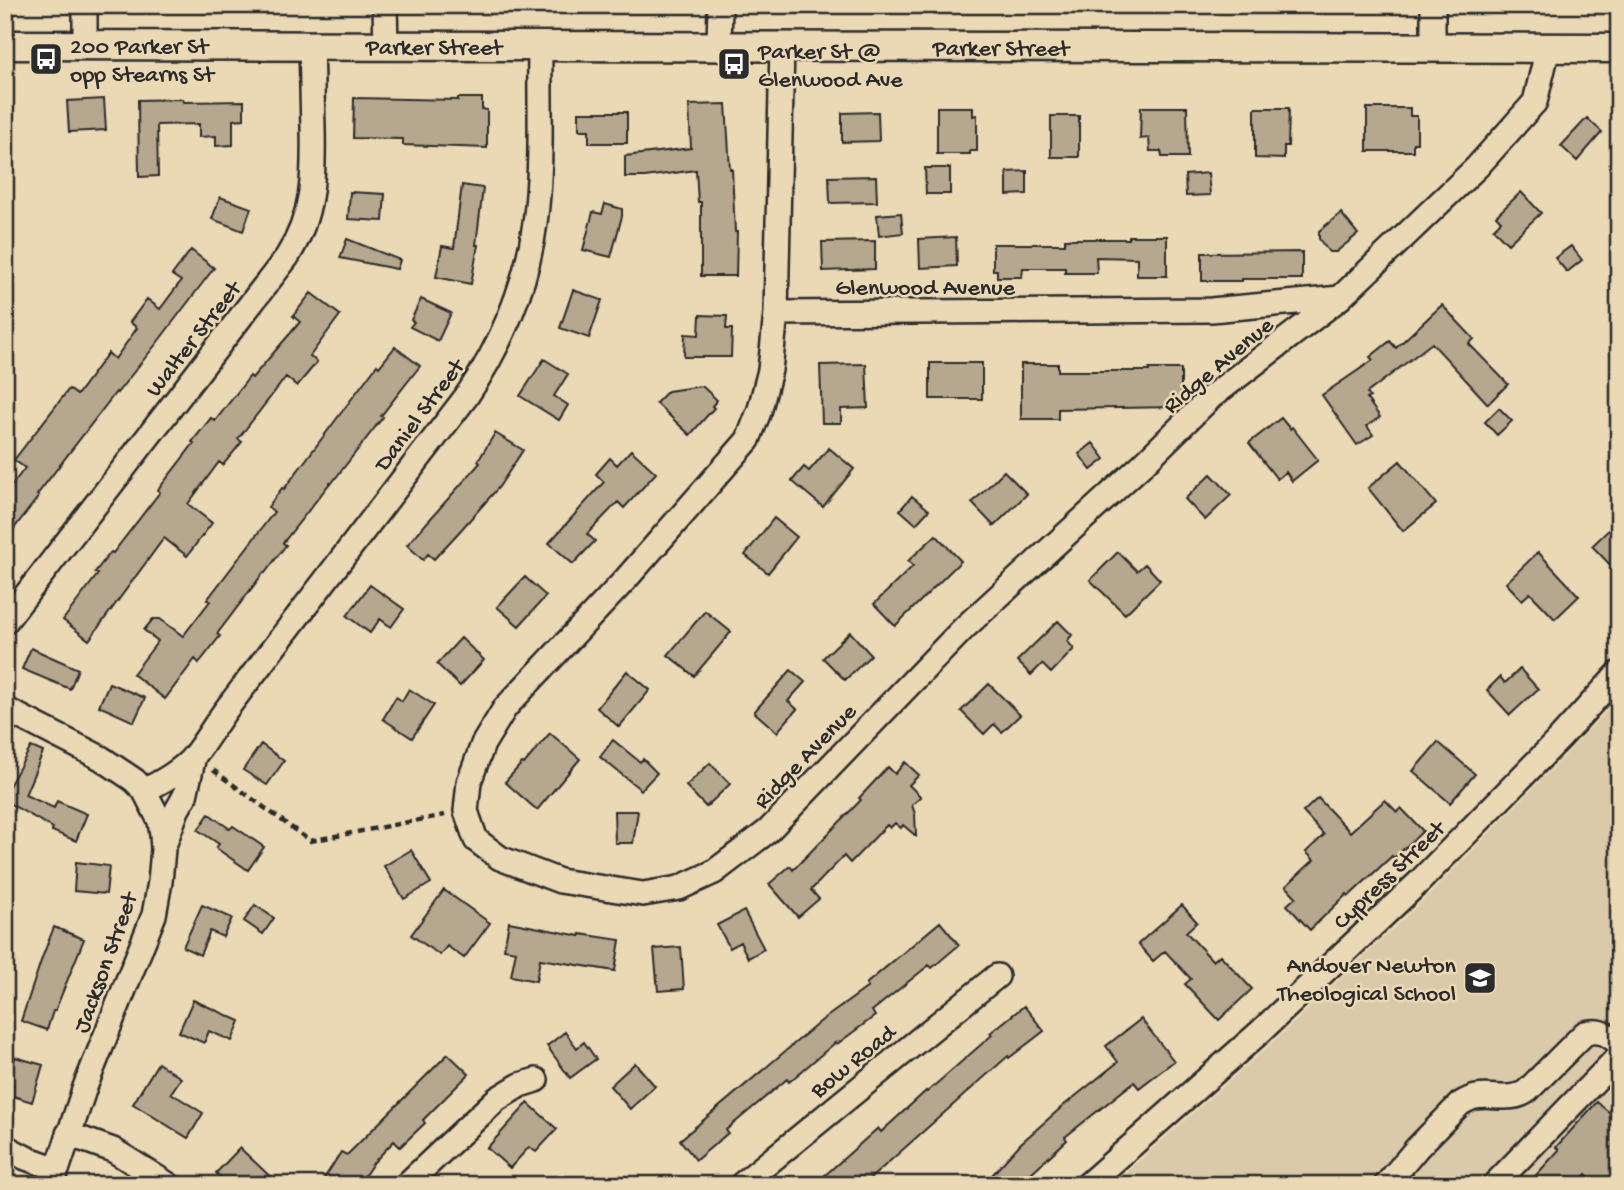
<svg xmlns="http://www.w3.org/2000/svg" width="1624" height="1190" font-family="'Gochi Hand',sans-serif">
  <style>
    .built { fill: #dbcaaa }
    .building { fill: #b6a88f; stroke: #2b2b2b; stroke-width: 2 }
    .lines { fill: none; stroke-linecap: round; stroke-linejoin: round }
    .minor-casing { stroke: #2b2b2b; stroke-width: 28 }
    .major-casing { stroke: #2b2b2b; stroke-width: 33 }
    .path { stroke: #2b2b2b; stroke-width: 4.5; stroke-dasharray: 7 5; stroke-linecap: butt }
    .minor { stroke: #ebd9b6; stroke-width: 23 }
    .major { stroke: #ebd9b6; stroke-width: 28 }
    .labels { text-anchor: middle; stroke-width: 5; stroke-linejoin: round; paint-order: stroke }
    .poi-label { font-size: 24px; fill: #2b2b2b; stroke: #ebd9b6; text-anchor: start }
    .street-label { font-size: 24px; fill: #2b2b2b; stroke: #ebd9b6 }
  </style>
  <rect width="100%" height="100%" fill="#ebd9b6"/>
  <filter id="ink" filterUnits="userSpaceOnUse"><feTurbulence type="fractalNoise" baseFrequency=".0143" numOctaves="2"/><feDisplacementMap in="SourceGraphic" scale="14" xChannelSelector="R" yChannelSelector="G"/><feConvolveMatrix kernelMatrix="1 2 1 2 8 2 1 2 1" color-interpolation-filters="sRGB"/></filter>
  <g filter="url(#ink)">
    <path class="built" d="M1619,697V1185H1112L1271,1044L1429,895L1571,749Z"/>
    <path class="building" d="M354,98L458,100V98H482V109L487,110V148L403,145V139L353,138Z
      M104,99L106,130L69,132L67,101Z
      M183,99L184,102L244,101V119L233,120V145L216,146V136L199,137V124L157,125L158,176L139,177L138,100Z
      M726,104L730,169H732L735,232H737L736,276H701V202H698L696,170L645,177H625V156L691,148L689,105Z
      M937,107H973V116L977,115V151H970V154H937Z
      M1141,107H1187L1188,157H1162L1161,151H1150L1149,138L1140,139Z
      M1255,108H1289L1288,146H1284V159L1255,158Z
      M1367,108H1410V116H1417V143H1413V151H1367Z
      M579,112H627V143H589V130H579Z
      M878,112L879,141L842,142V113Z
      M1051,116H1079V157H1051Z
      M1587,118L1602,132L1577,161L1561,146Z
      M925,168H950V194H926Z
      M1027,171V194L1007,195V172Z
      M1208,173L1210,195L1186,196L1185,175Z
      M876,176L877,202L830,203L829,177Z
      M462,185L483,188L476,245H478L471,284L436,277L442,246L454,248Z
      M350,192L385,194L383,221L348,219Z
      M1521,192L1541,213L1508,244L1493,229L1501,221L1496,216Z
      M220,197L251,208L243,231L212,219Z
      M605,204L622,209V216L611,257L583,250L593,212L602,214Z
      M901,213L903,233L879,236L877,215Z
      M1341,213L1358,234L1336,252H1329L1319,239V231Z
      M1129,236H1167V276H1137V258L1096,257L1097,273H1065V268H1023L1022,277H997V270H993V244H1065V239H1129Z
      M956,237L957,266L920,268L919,239Z
      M347,239L400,260L397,269L340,258Z
      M875,241V269L823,271L822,242Z
      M1571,246L1582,260L1567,272L1555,258Z
      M191,250L214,268L157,343L117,393L116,392L37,495L39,496L5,540V494L25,468L14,460L69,389L77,395L108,353L115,359L137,328L130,322L147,299L160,309L181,281L172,275Z
      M1302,252V279H1242V281H1202V253Z
      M573,290L602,300L589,338L560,328Z
      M311,293L340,315L310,356L317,362L297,386L286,377L238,439L242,442L223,465L219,462L188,504L212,523L187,556L164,538L89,640L63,620L98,574L95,572L111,552L113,553L160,492L158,490L194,443L192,442L211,418L215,421L250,376L252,378L300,322L293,316Z
      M421,299L451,313L438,341L410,327L414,322L411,320Z
      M1442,305L1474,339L1469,344L1508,384L1488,404L1432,343L1367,393L1370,397L1367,399L1380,417L1367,426L1373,435L1357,445L1322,395L1373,360L1370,357L1390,341L1396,348Z
      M700,315L727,316L726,329H732L731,357H684L685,334L699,335Z
      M395,347L420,366L381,416L383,417L331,484L330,483L283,543L286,545L265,573L264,572L217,634L220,636L199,663L195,659L165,699L133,674L158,641L144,630L153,619H160L183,636L210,601L207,600L274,512L268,507L282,488L284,489L377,365L379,367Z
      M544,359L568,374L554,396L568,405L559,420L520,396Z
      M930,363H982V399H930Z
      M866,364L868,408L841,409V423H822L820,365Z
      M1021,364H1058V371H1149V369H1181V401H1177V407L1058,409V419H1021Z
      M702,386L717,400L712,406L714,408L690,435L656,403L668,391Z
      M1499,408L1512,421L1497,435L1485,422Z
      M1281,418L1290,429L1292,427L1318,460L1292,481L1286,472L1277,479L1249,443Z
      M495,433L523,450L499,487L459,532L434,559L428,554L423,560L407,545L480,463L478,461Z
      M1093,443L1105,459L1091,470L1079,454Z
      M829,448L854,469L823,507L792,481L804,467L809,471Z
      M631,450L656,473L624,508L618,502L587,534L595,541L573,564L549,543L604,482L596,474L610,458L617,465Z
      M1400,461L1436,504L1403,531L1368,488Z
      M1004,471L1027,494L994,526L972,503Z
      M1211,474L1231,495L1205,520L1185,499Z
      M912,496L929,510L916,524L900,510Z
      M774,518L797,537L768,573L745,555Z
      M1619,520V574L1592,546Z
      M936,535L961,561L895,626L874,604L913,566L908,561Z
      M1118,552L1137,571L1145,564L1160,580L1125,614L1090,580Z
      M1538,552L1579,596L1555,619L1530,593L1522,600L1506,583Z
      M525,577L546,596L519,626L497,607Z
      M370,585L404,609L391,627L380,619L370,633L347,616Z
      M705,611L731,632L694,676L668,655Z
      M1058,621L1072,635L1067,641L1074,649L1051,673L1042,664L1031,675L1017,661Z
      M850,632L871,655L845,680L823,658Z
      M461,638L484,660L460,686L437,664Z
      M31,648L78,669L70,689L22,669Z
      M1520,669L1538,689L1510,715L1487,690L1500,677L1505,683Z
      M791,670L805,682L788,701L797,709L777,732L754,712Z
      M627,671L650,690L619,727L597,708Z
      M109,683L145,698L134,722L99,706Z
      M989,684L1020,715L1002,732L994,724L984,734L961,711Z
      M409,689L434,705L412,738L383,719L396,697L402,701Z
      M550,733L580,759L537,810L505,782L522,763L524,764Z
      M613,740L640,762L643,759L657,773L641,790L600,757Z
      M1438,742L1475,774L1450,803L1413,771Z
      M261,744L284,761L267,785L243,770Z
      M31,747L43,752L25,795L54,808L57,801L87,814L76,841L52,831L53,828L5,801V793Z
      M905,762L919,775L909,785L921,797L912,805L915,814L916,836L903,825L901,828L895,823L890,828L887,825L850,863L844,856L811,890L819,899L798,917L769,884L790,866L793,870L861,800L859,798L888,767L895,774Z
      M710,763L730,784L706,807L686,786Z
      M1318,798L1350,832L1385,800L1397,812L1401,808L1423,831L1394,858L1392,856L1349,896L1347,894L1310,930L1287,905L1296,897L1286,886L1314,860L1306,852L1324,835L1303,812Z
      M614,811H638L633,843H615Z
      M209,814L230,829L233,826L264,847L248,870L216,848L219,844L198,830Z
      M411,850L431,883L404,899L384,866Z
      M76,862L109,866L106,894L74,891Z
      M444,890L490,923L464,958L447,946L440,955L411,935Z
      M202,905L232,918L223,937L210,931L200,955L183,947Z
      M255,905L274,918L263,934L244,921Z
      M1182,905L1197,922L1186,932L1213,961L1220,955L1252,989L1219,1020L1185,984L1191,979L1165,951L1153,961L1138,944Z
      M744,911L764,949L748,958L740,942L730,948L717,925Z
      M509,922L580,936V934L620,940L615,971L540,959L536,981L511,976L516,951L504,949Z
      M940,922L959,945L932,968L929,965L872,1011L875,1016L837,1044L836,1042L789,1082L787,1079L726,1130L728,1133L696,1160L680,1140L821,1021L868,987L866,984Z
      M54,927L84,939L55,1011H53L47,1030L21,1021L42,958Z
      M681,947L684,989L658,991L654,949Z
      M193,1000L240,1021L232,1041L209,1031L204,1043L179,1032Z
      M1024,1006L1044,1031L1009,1058L1008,1056L863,1185H814L878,1128L881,1132L926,1091L927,1092L992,1035L990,1033Z
      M1141,1019L1174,1061L1139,1088L1134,1082L1065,1137L1067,1140L1018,1185H983L1021,1143L1063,1106L1118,1062L1106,1046Z
      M565,1032L577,1048L584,1042L596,1059L570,1078L547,1046Z
      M448,1054L469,1074L423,1120L425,1123L400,1147L394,1141L374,1162L358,1185H320L341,1152L347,1155Z
      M15,1057L43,1065L32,1102L10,1095L13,1085L7,1083Z
      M158,1063L181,1078L171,1093L203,1113L188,1138L133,1104Z
      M635,1063L655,1086L630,1109L610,1086Z
      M1597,1102L1619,1121V1168L1604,1185H1597L1586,1174L1576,1185H1527L1559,1150L1556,1147Z
      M528,1103L557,1129L536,1152L529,1147L510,1168L487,1148Z
      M240,1148L279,1185H229L216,1173Z"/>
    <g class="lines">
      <defs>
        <path id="minor" d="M385,5L386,45
          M1433,5V48
          M85,45V5
          M719,46L720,5
          M782,46L776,313L1211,310L1340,298
          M776,313L770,370L760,409L748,440L625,580L505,708L483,744L469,782L466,811L476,840L500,858L560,881L643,894L679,888L714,872L768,831L964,628L1143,464L1211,397L1340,298L1477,167L1535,102L1548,48
          M5,622L287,257C314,215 314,176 313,127C312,100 312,72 311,45
          M5,709L101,758L134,780L144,790L160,821L162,835L163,849L160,882L154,915L85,1087L52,1185
          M144,790C159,784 184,769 194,756C205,742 215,725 225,711L466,397C501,346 527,285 535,223C543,165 539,104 540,46
          M165,843L177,810L185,796L194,756
          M68,1134L113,1150L169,1185
          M5,1147L26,1158L57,1169
          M406,1185L497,1099L520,1085L536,1080
          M741,1185L997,976
          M1087,1185L1260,1032L1418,883L1560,738L1619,673
          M1386,1185L1417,1148L1460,1104C1465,1101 1470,1098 1476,1097C1493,1094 1512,1102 1527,1091L1585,1033C1599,1029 1609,1034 1619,1044
          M1494,1185L1619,1056"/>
        <g id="major">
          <path id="s1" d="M5,45L1619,48"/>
        </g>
      </defs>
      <use href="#minor" class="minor-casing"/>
      <use href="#major" class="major-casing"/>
      <path class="path" d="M213,770L310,841L445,815"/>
      <use href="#minor" class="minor"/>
      <use href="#major" class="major"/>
    </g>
  </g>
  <defs>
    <symbol id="bus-square" viewBox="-11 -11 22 22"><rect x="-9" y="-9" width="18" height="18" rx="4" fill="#2b2b2b" stroke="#ebd9b6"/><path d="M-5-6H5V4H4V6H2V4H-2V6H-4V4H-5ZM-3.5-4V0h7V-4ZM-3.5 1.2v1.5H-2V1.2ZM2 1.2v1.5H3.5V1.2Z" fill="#fff"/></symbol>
    <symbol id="school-square" viewBox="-11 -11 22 22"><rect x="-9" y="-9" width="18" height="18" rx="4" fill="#2b2b2b" stroke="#ebd9b6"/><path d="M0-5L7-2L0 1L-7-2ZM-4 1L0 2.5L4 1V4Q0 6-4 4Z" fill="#fff"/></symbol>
  </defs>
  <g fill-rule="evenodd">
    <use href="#bus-square" x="27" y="40" width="38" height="38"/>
    <use href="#bus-square" x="715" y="45" width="38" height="38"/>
    <use href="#school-square" x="1461" y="959" width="38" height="38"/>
  </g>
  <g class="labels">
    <g class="poi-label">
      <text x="70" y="53">200 Parker St<tspan x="70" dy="28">opp Stearns St</tspan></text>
      <text x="758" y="58">Parker St @<tspan x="758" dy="28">Glenwood Ave</tspan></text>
      <text x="1456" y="972" text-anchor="end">Andover Newton<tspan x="1456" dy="28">Theological School</tspan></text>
    </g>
    <g class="street-label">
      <text dy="8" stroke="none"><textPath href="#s1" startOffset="429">Parker Street</textPath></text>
      <text dy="8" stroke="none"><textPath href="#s1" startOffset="996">Parker Street</textPath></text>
      <text x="925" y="294">Glenwood Avenue</text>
      <text transform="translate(192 338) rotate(-52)" y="8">Walter Street</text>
      <text transform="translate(1217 364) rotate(-40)" y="8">Ridge Avenue</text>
      <text transform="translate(418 414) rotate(-53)" y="8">Daniel Street</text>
      <text transform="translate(804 755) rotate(-46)" y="8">Ridge Avenue</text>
      <text transform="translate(1388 874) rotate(-44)" y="8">Cypress Street</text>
      <text transform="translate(104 962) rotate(-70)" y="8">Jackson Street</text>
      <text transform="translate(852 1060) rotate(-39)" y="8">Bow Road</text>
    </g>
  </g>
  <rect width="1624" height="1190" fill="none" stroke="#ebd9b6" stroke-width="28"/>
  <rect x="14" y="14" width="1596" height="1162" fill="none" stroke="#2b2b2b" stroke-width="2.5" filter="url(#ink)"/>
</svg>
